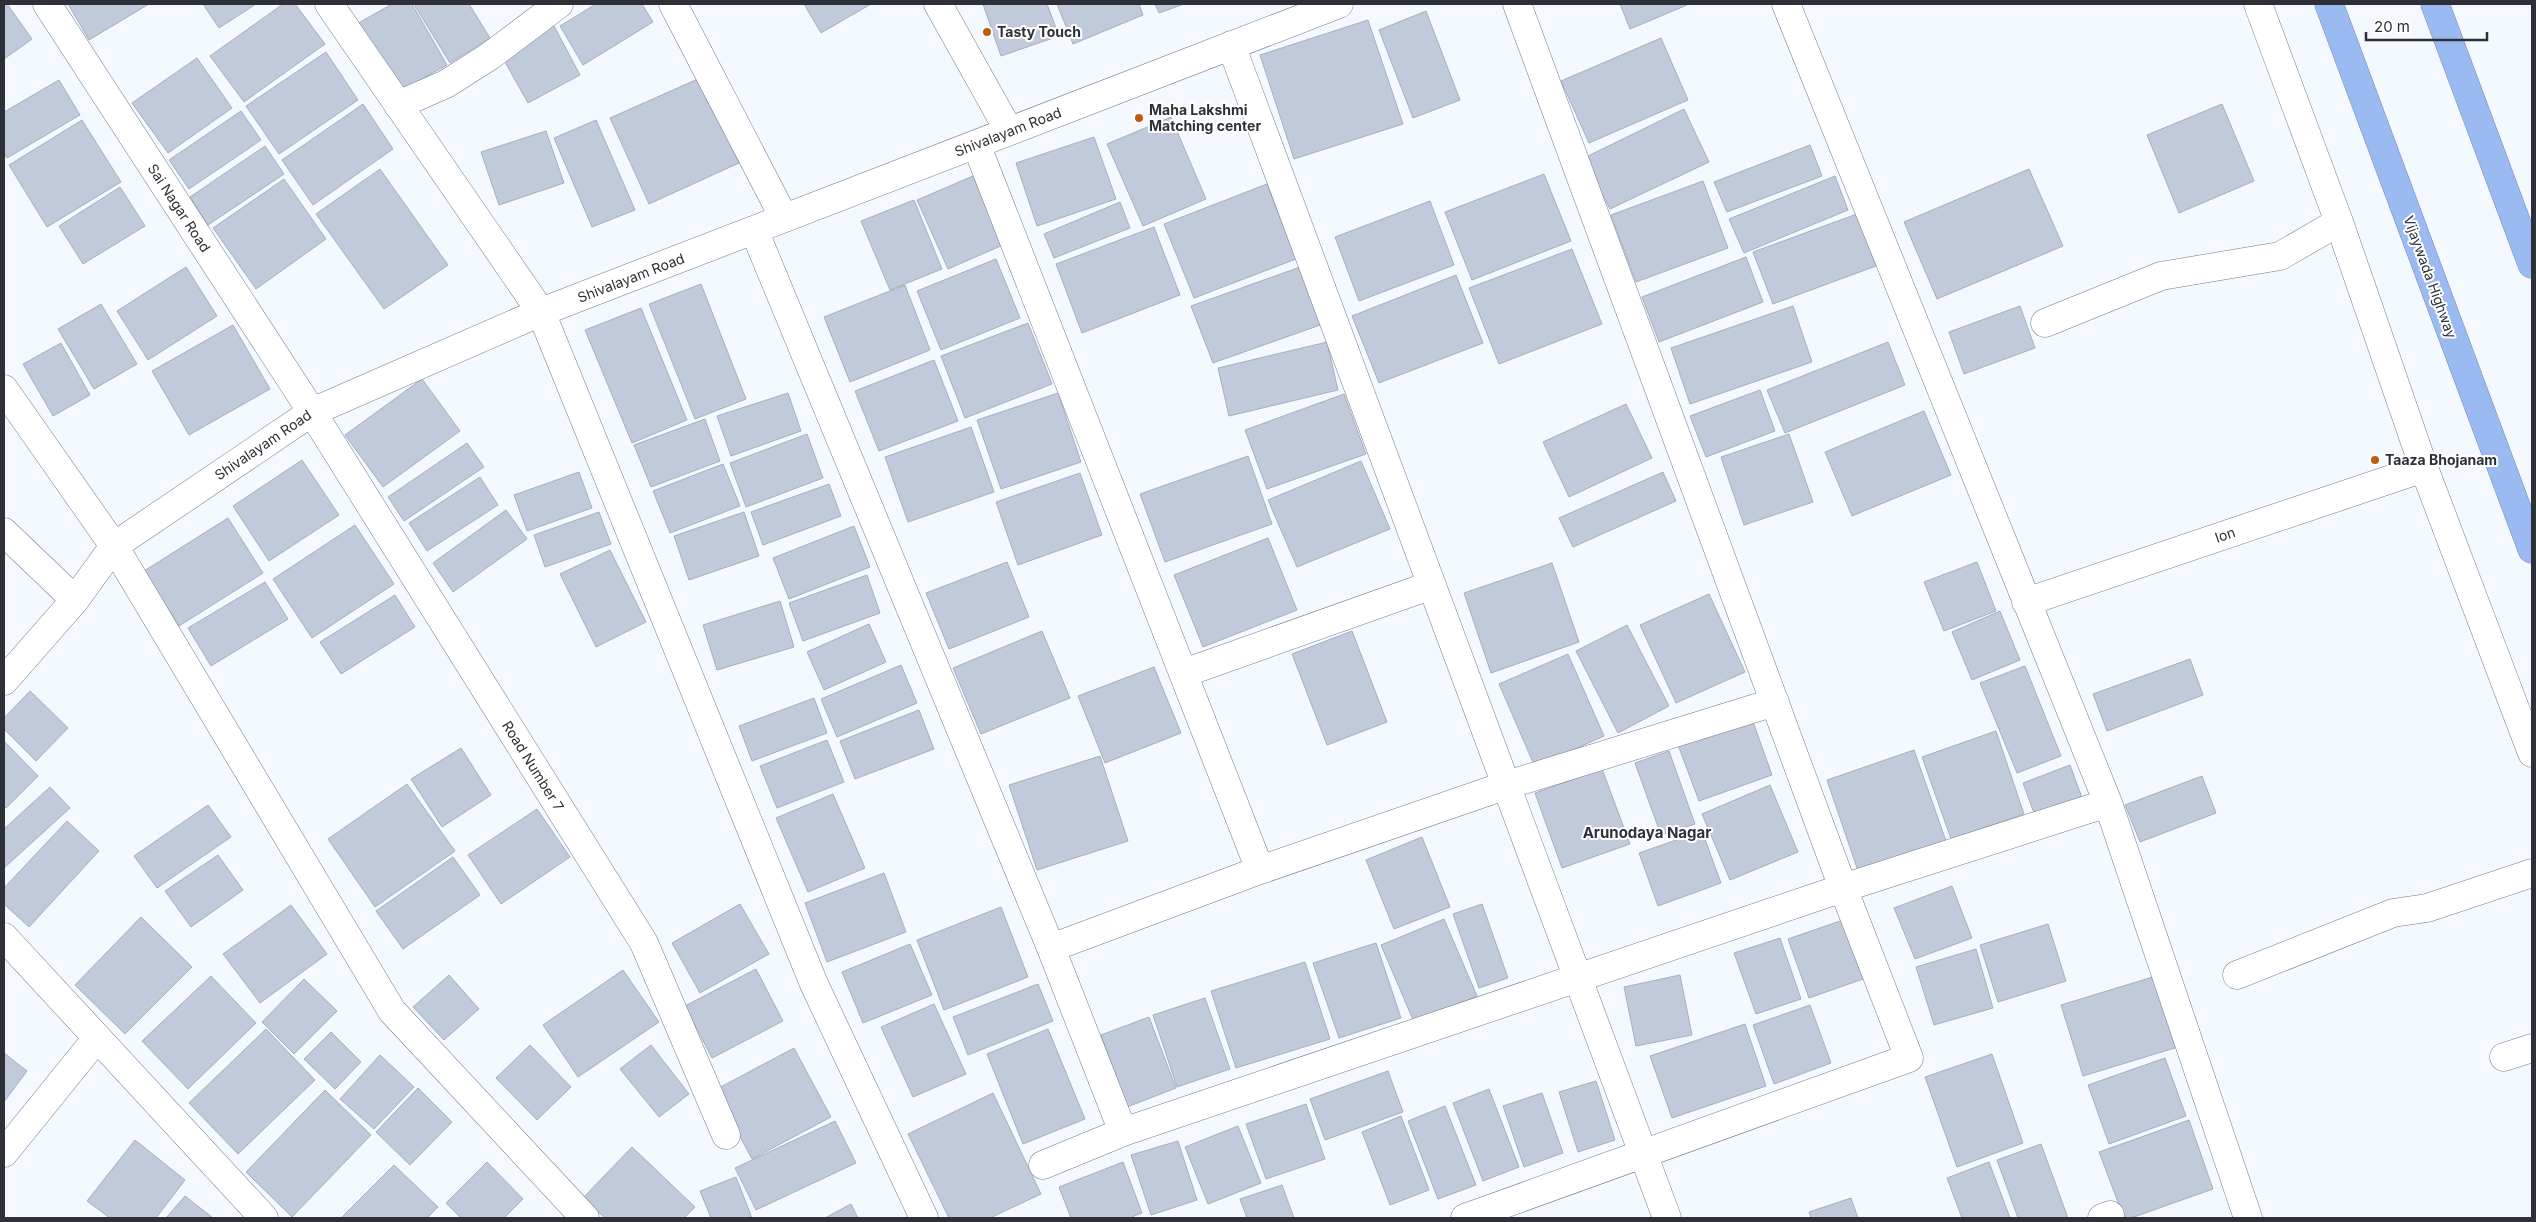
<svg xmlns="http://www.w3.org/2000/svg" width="2536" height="1222" font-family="Inter,sans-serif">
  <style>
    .building { fill: #c1cadb; stroke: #a6afbf }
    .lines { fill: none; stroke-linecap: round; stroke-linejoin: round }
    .minor-casing { stroke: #747c8b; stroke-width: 29 }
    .highway-casing { stroke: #748ab0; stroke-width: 29 }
    .minor { stroke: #fff; stroke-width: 28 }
    .highway { stroke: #9bbaf2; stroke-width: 28 }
    .poi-dot { fill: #bb5e0e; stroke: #fff; stroke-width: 2 }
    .labels { text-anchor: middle; stroke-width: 4; stroke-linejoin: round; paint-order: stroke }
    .poi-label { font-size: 14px; font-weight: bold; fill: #2d3036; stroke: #fff; text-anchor: start }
    .street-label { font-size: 14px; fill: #2d3036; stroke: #fff }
    .neighbourhood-label { font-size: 15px; font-weight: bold; fill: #2b323f; stroke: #fff }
  </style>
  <rect width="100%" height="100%" fill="#f4f8ff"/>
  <path class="building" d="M4,4H7L32,39L4,59Z
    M68,4H149L89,40Z
    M203,4H256L219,28Z
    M283,4H295L325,44L244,102L210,56Z
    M392,4H412L447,65L395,94L355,25Z
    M418,4H469L490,38L450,63L415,6Z
    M596,4H642L653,22L583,65L560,26Z
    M804,4H871L821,33Z
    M983,4H1047L1059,36L1001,56Z
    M1057,4H1139L1143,15L1073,44Z
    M1155,4H1184L1159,13Z
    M1620,4H1686L1687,5L1630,29Z
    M1426,11L1460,100L1413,118L1379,30Z
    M1368,20L1403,124L1294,159L1260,55Z
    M554,26L580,75L528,103L501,55Z
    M1661,38L1688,100L1589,143L1561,81Z
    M326,52L358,100L279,154L246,106Z
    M197,58L232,108L168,153L132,103Z
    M700,78L739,163L649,204L610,118Z
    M59,80L80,115L7,158L4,153V112Z
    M363,104L393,149L313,205L282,160Z
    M2222,104L2254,181L2179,213L2147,135Z
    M1684,109L1709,162L1610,209L1584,158Z
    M241,111L261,140L189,189L169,160Z
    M1171,117L1206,199L1143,226L1107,144Z
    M82,120L121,182L47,227L9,165Z
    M596,120L635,210L592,227L554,138Z
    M546,131L564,183L499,205L481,152Z
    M1094,137L1116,199L1037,226L1016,163Z
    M1810,145L1822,176L1727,212L1714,182Z
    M265,146L284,174L208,225L190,197Z
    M380,169L448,265L384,309L316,214Z
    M2029,169L2063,246L1937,299L1904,222Z
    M1544,174L1571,241L1472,280L1445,212Z
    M973,176L1003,245L948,269L917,200Z
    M1835,176L1848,210L1744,253L1729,219Z
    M284,179L326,239L256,289L213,228Z
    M1703,181L1728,248L1636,282L1611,215Z
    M1267,184L1296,259L1194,298L1164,224Z
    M120,187L145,226L83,264L59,226Z
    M914,200L942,269L890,290L861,221Z
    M1430,201L1454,265L1359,301L1335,237Z
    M1120,202L1130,228L1054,258L1044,234Z
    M1857,214L1876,266L1773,304L1753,252Z
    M1154,227L1180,295L1082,333L1056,264Z
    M1572,249L1602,324L1499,364L1469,288Z
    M1746,257L1763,302L1659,342L1642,297Z
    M996,259L1020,318L941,350L917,291Z
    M1303,266L1323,324L1213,363L1191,306Z
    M186,267L217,316L148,360L117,311Z
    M1456,275L1483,343L1379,383L1352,316Z
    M701,284L746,399L695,419L649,304Z
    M905,285L930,350L850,382L824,317Z
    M101,304L137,364L94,389L58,329Z
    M1793,306L1812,362L1690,404L1671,348Z
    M2020,306L2035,348L1964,374L1949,332Z
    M641,308L687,420L632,443L585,330Z
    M1028,323L1052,384L965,418L941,356Z
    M233,325L270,389L189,435L152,371Z
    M1327,342L1338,390L1229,416L1218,368Z
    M1888,342L1905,385L1785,433L1767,390Z
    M61,343L90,395L53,416L23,364Z
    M934,360L958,421L879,451L855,391Z
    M422,379L460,431L383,487L345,435Z
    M1760,390L1775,431L1706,457L1690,416Z
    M788,393L801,431L731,456L717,416Z
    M1058,393L1081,462L1001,489L977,420Z
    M1344,394L1366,454L1267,489L1245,430Z
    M1626,404L1652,458L1569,497L1543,442Z
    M1924,411L1951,475L1852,516L1825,452Z
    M705,419L720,461L651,487L634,445Z
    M971,427L994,492L908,522L885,457Z
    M807,434L823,478L746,507L730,463Z
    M1789,434L1813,502L1744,525L1721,457Z
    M467,443L484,467L404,521L388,497Z
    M1248,456L1272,524L1165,562L1140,494Z
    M302,460L339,515L269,561L233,506Z
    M1361,461L1390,529L1297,567L1268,500Z
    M723,464L740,506L670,533L653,491Z
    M579,472L592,508L527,531L514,495Z
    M1663,472L1676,501L1573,547L1559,518Z
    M1080,473L1102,535L1018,565L996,502Z
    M480,477L498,505L427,551L409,523Z
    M829,484L841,516L763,545L751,512Z
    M506,510L527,539L453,592L433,563Z
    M599,512L611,544L545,567L534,535Z
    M744,512L759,556L689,580L674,536Z
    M228,518L263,573L179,626L144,571Z
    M355,525L394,584L312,638L273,579Z
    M854,526L870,567L789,599L773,558Z
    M1268,538L1297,610L1203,647L1174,575Z
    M610,550L646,622L596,647L560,574Z
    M1007,562L1029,617L949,649L926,593Z
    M1977,562L1996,611L1944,631L1924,582Z
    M1552,563L1579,642L1491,673L1464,593Z
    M867,575L880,613L803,641L789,603Z
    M265,582L288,619L211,666L188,628Z
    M1709,594L1745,672L1676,703L1640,625Z
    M395,595L415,627L341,674L320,642Z
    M780,601L794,647L717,670L703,625Z
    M2000,611L2020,660L1972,680L1952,632Z
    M869,624L886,662L824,690L807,652Z
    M1627,625L1669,706L1618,733L1576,651Z
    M1042,631L1070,698L981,734L953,668Z
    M1352,631L1387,722L1327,745L1292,654Z
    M1568,654L1604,736L1535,767L1499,684Z
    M2190,659L2203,695L2107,731L2093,694Z
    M901,665L917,703L837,737L821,699Z
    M2025,666L2061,756L2017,773L1980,683Z
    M1154,667L1181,733L1105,763L1078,696Z
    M30,691L68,728L36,761L4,729V718Z
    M814,698L827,733L752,761L739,726Z
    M919,710L934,749L855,779L840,741Z
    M1752,719L1772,775L1699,801L1678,745Z
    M1996,731L2024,814L1951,839L1922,757Z
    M827,740L844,782L777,808L760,766Z
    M4,741L38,776L6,808L4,805Z
    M461,748L491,795L442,827L411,779Z
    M1914,750L1946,841L1858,871L1827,780Z
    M1669,751L1695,824L1661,835L1635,763Z
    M1100,756L1128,841L1037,870L1009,785Z
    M2070,765L2085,806L2038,824L2023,783Z
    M1602,769L1630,844L1562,868L1535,793Z
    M2202,776L2216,813L2140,842L2125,805Z
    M407,784L455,851L375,907L328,839Z
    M1770,785L1798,852L1730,880L1702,814Z
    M50,787L70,808L4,868V829Z
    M833,794L865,868L808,892L776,818Z
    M208,805L231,837L157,888L134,856Z
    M537,809L570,857L501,904L468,855Z
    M67,821L99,851L29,927L4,904V888Z
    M1702,831L1721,883L1658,906L1639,853Z
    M1422,837L1450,907L1394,929L1366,860Z
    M218,855L243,890L191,927L165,891Z
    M453,857L480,895L403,949L376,911Z
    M884,873L906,932L827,962L805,903Z
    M1952,886L1972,938L1915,959L1894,908Z
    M740,904L769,954L700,993L672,943Z
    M1482,904L1508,978L1479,988L1453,914Z
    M291,905L327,954L260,1003L223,954Z
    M1001,907L1028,977L944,1010L917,940Z
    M141,917L192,967L125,1034L75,985Z
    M1444,919L1477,996L1414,1022L1381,945Z
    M1843,920L1863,979L1809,998L1788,939Z
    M2048,924L2066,981L1998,1002L1980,945Z
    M1780,938L1801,999L1756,1014L1734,953Z
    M1376,943L1401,1018L1339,1038L1313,963Z
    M910,944L932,995L863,1023L842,972Z
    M1976,949L1993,1008L1934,1025L1916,967Z
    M1305,962L1330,1039L1236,1068L1211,991Z
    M756,969L783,1021L712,1058L685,1006Z
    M623,970L659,1022L578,1077L543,1025Z
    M449,975L479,1009L444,1040L413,1007Z
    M1680,975L1692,1035L1636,1046L1624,987Z
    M211,976L256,1023L188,1089L142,1041Z
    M2156,976L2178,1047L2083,1076L2061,1005Z
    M304,979L337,1011L294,1054L262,1022Z
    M1038,984L1053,1021L968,1055L953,1017Z
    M1205,998L1230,1069L1177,1087L1153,1015Z
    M934,1004L966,1074L913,1097L881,1027Z
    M1810,1005L1831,1063L1774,1084L1753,1025Z
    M1149,1017L1176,1088L1127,1107L1101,1035Z
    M1745,1024L1766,1086L1672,1118L1650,1056Z
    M266,1029L315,1080L238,1154L189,1103Z
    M1048,1029L1085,1119L1023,1144L987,1054Z
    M331,1032L361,1062L335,1089L304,1059Z
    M530,1045L571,1087L537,1120L496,1078Z
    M651,1045L689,1094L659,1117L620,1069Z
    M794,1048L831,1117L752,1159L715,1090Z
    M4,1053L27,1071L4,1102Z
    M1992,1054L2023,1143L1957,1167L1925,1077Z
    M380,1055L414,1087L374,1129L340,1099Z
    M2165,1058L2186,1116L2109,1144L2088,1085Z
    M1388,1071L1403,1112L1325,1140L1310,1099Z
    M1596,1081L1615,1140L1578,1152L1559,1092Z
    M418,1088L452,1122L410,1165L376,1132Z
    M1489,1089L1519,1167L1483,1181L1453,1103Z
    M325,1090L371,1135L292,1217L246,1172Z
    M993,1093L1041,1194L990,1218H949L908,1134Z
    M1542,1093L1563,1153L1524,1167L1503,1106Z
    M1306,1104L1325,1159L1266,1179L1246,1124Z
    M1445,1106L1476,1185L1438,1199L1408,1121Z
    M1401,1116L1429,1190L1390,1205L1362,1132Z
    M2189,1120L2213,1189L2131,1218H2124L2099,1152Z
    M835,1121L856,1163L756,1210L735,1168Z
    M1238,1126L1261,1183L1208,1204L1185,1147Z
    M135,1140L185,1180L156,1218H110L87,1201Z
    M1178,1141L1197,1200L1151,1215L1131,1155Z
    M2041,1144L2068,1218H2018L1997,1160Z
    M632,1147L695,1207L684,1218H605L583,1198Z
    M487,1162L523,1199L504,1218H461L446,1203Z
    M1123,1162L1142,1213L1129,1218H1071L1059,1187Z
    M1989,1162L2010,1218H1962L1947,1178Z
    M394,1165L438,1207L427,1218H341Z
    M736,1177L752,1218H711L700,1191Z
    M1282,1185L1294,1218H1247L1240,1199Z
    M185,1196L213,1218H166Z
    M1851,1198L1858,1218H1811L1809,1212Z
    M851,1204L858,1218H825Z"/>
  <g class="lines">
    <defs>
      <path id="minor" d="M47,4L312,412L644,943L726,1135
        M329,4L541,312L814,984L924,1218
        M673,4L784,218
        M938,4L1009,131
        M1786,4L2108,803L2248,1218
        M2258,4L2339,222L2424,468L2532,753
        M1231,45L1667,1218
        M398,105L446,84L490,56L559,4
        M976,144L1260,870
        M754,230L1051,948L1123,1132
        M2045,323L2161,276L2280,256L2339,222
        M4,389L114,546L392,1011L585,1218
        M4,532L75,600
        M2026,602L2424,468
        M1184,673L1432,585
        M4,681L75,600L114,546L312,412L541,312L1339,4
        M4,937L264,1218
        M1051,948L1260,870L1507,785L1775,702
        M2237,975L2393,913L2427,908L2532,873
        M2504,1057L2532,1048
        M4,1153L97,1038
        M1043,1165L1123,1132L1843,888L2108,803
        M1465,1218L1909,1058L1843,888L1517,4
        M2102,1218L2110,1215"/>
      <path id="highway" d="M2329,4L2532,549
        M2435,4L2532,264"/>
    </defs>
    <use href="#minor" class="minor-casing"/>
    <use href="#highway" class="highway-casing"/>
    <use href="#minor" class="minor"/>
    <use href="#highway" class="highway"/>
  </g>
  <g class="poi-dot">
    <circle cx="987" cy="32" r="5"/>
    <circle cx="1139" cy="118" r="5"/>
    <circle cx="2375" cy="460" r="5"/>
  </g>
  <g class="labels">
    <g class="poi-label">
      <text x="997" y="37">Tasty Touch</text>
      <text x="1149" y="115">Maha Lakshmi<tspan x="1149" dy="16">Matching center</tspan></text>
      <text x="2385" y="465">Taaza Bhojanam</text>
    </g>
    <g class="street-label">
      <text transform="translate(1008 132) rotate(-21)" y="5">Shivalayam Road</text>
      <text transform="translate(179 208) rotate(57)" y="5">Sai Nagar Road</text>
      <text transform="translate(2430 277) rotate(70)" y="5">Vijaywada Highway</text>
      <text transform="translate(631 278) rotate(-21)" y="5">Shivalayam Road</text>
      <text transform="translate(263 445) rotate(-34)" y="5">Shivalayam Road</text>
      <text transform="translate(2225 535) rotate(-19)" y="5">Ion</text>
      <text transform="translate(533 766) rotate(58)" y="5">Road Number 7</text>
    </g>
    <g class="neighbourhood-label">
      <text x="1647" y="838">Arunodaya Nagar</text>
    </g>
  </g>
  <rect width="2536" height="1222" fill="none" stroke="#2d3036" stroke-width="10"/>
  <path d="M2366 32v8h121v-8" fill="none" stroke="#2d3036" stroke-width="2.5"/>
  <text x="2374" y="32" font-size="15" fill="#2d3036" stroke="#ffffff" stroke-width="4" paint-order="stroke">20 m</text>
</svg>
